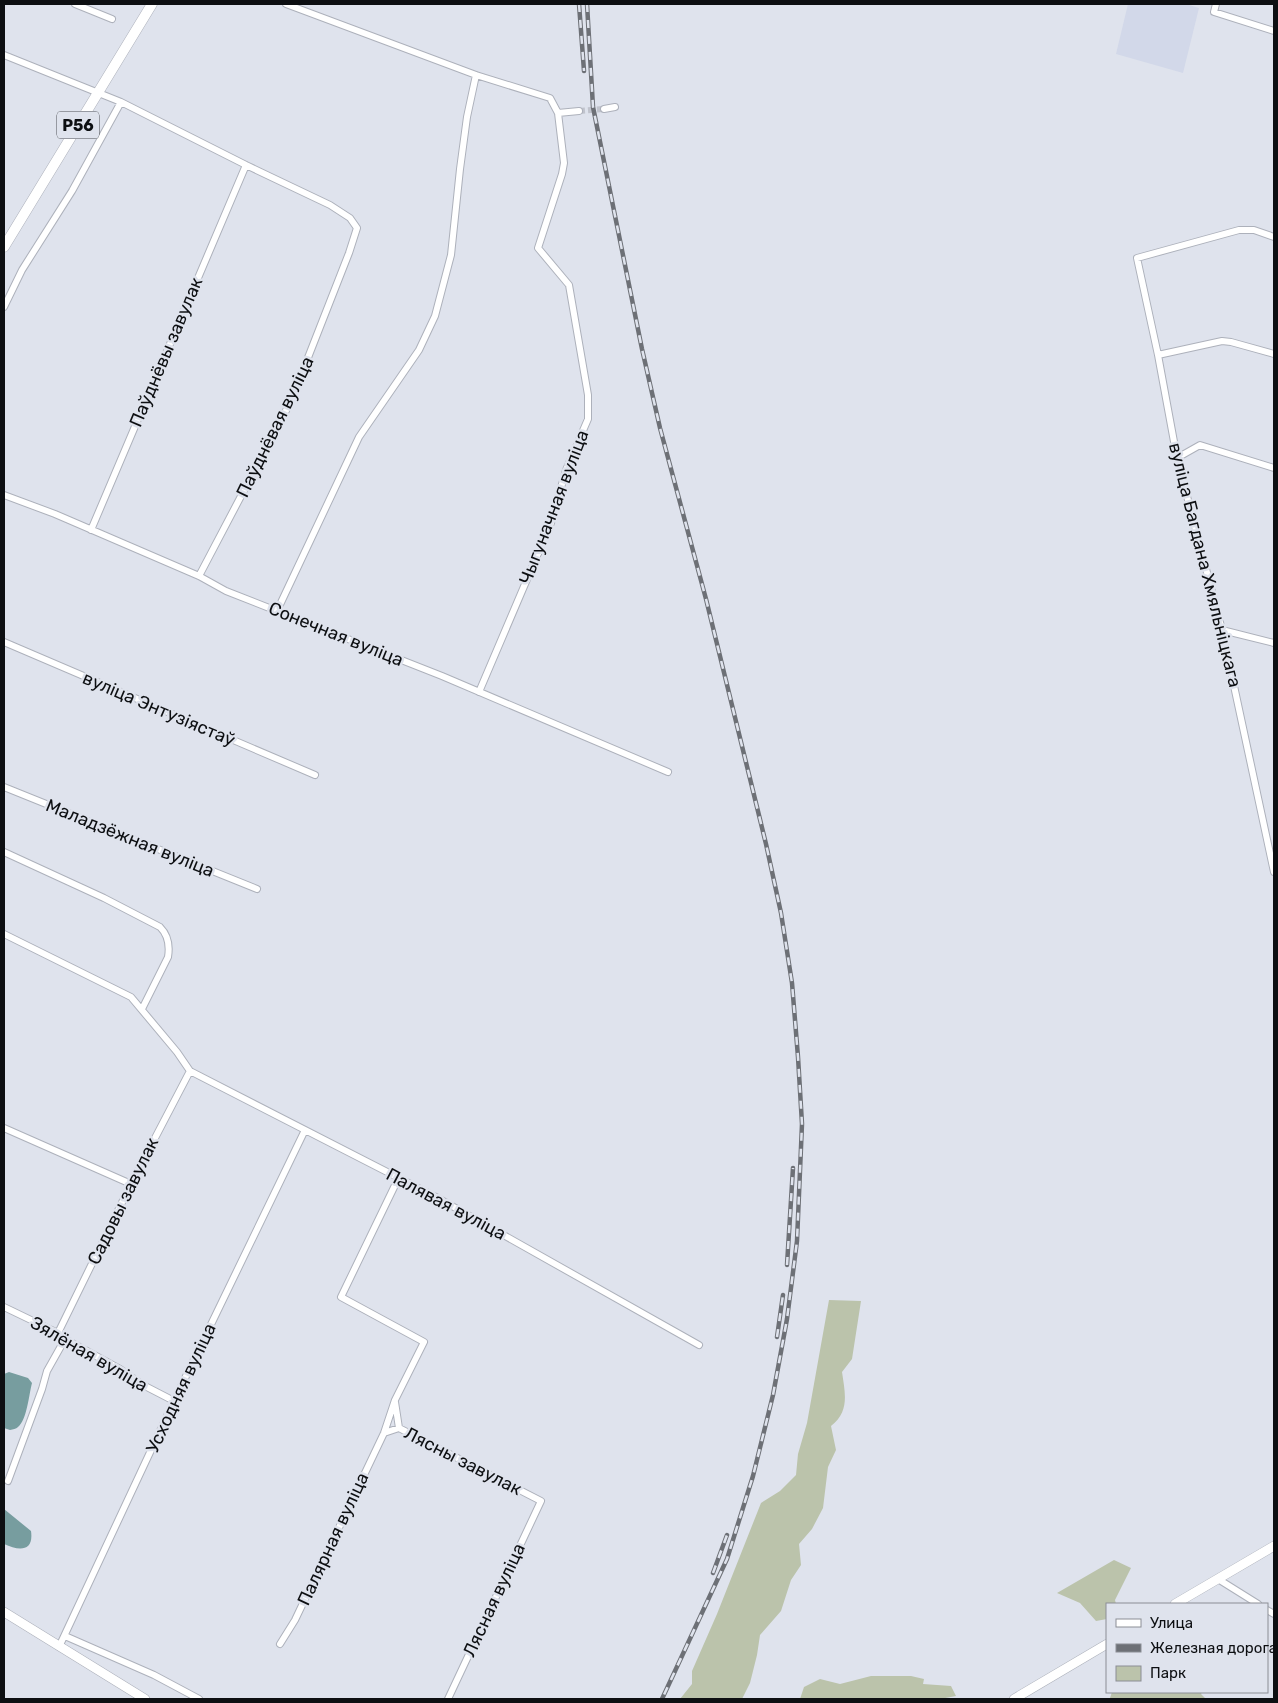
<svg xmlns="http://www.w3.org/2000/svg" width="1278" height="1703" font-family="Rubik,sans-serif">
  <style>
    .built { fill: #d2d8e9 }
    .green { fill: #bbc3ab }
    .water { fill: #779d9f }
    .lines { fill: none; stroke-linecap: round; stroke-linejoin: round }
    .street-tunnel { stroke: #c0c3cc; stroke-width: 6; stroke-dasharray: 6 3; stroke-linecap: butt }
    .street-casing { stroke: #adb1bb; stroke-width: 8 }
    .secondary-casing { stroke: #adb1bb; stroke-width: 10 }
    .primary-casing { stroke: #adb1bb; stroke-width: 11 }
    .street { stroke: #fff; stroke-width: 6 }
    .secondary { stroke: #fff; stroke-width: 9 }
    .primary { stroke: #fff; stroke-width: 10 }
    .rail-casing { stroke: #6d7076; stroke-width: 4.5 }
    .rail { stroke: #dfe3ed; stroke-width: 2.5; stroke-dasharray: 8; stroke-linecap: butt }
    .labels { text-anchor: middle; stroke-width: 5; stroke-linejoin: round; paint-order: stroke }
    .shield { fill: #dfe3ed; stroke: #4c4f54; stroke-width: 1 }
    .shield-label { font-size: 16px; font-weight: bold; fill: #0d0f12 }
    .street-label { font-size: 18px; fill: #0d0f12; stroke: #dfe3ed }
  </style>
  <rect width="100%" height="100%" fill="#dfe3ed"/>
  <path class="built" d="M1128,4H1186L1199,8L1183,73L1116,54Z"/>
  <path class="green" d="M829,1300L861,1301L852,1359L842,1372C845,1393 850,1411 831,1426L836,1450L828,1467L823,1508L812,1529L799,1544L801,1565L791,1580L781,1611L760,1635L757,1655L750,1683L742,1699H680L692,1684V1671L717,1614L761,1503L780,1491L796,1475L798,1454L807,1423Z
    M1114,1560L1131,1568L1115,1600L1116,1604H1107V1619L1096,1621L1080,1603L1057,1593Z
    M871,1676H911L924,1679L923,1684L951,1686L956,1696L940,1699H800L804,1687L820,1679L840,1684Z
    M1112,1692H1202L1201,1694L1206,1699H1111L1110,1698Z"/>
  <path class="water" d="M9,1372L28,1378L32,1383C29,1394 27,1420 18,1427C16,1429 13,1429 10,1430L4,1428V1374Z
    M4,1509L31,1531C34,1552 19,1551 4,1544Z"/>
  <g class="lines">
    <path class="street-tunnel" d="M579,111L604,109"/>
    <defs>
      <path id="street" d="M75,4L112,19
        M286,4L476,75L550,98L558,113L564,163L562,174L538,248L569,285L588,395V419L566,470L551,523L479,692
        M1216,4L1214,12L1274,31
        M4,55L121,102L246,165L330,205L350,218L357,228L349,253L291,401L199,576
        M604,109L615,107
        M558,113L579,111
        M1274,237L1254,230H1239L1137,258L1158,355L1177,458L1222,630L1274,872
        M4,307L22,270L72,191L121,102
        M1158,355L1222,341L1231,342L1274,354
        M1177,458L1200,445L1274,468
        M4,495L55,514L199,576L226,591L442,676L668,772
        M91,530L246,165
        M277,611L359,437L419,350L435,316L451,255L460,169L467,117L476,75
        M1222,630L1274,643
        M4,642L315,775
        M4,787L257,889
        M4,852L104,898L160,927C168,935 170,945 168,957L142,1009
        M4,934L131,997L177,1052L190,1071L436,1197L699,1345
        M4,1128L131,1184
        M4,1307L58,1333L65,1339L120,1369L143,1385L174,1401
        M58,1333L131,1184L190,1071
        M395,1402L399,1428
        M384,1433L399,1428L541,1501L448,1699
        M8,1481L42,1389L47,1371L65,1339
        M1218,1579L1258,1604
        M1267,1610L1274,1614
        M65,1636L154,1675L199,1699
        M280,1644L295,1620L384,1433L395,1400L424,1342L341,1297L398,1179
        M59,1647L174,1401L305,1130"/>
      <path id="secondary" d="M1175,1604L1274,1546
        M4,1612L145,1699
        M1014,1699L1107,1644"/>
      <path id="primary" d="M4,247L152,4"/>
    </defs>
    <use href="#street" class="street-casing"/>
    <use href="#secondary" class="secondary-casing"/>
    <use href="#primary" class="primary-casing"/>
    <use href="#street" class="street"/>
    <use href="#secondary" class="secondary"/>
    <use href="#primary" class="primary"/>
    <defs>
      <path id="rail" d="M579,4L584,71
        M587,4L593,107L642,349L660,428L706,599L766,844L781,913L792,983L798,1057L802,1124L797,1241L787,1319L773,1395L753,1476L727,1559L662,1699
        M787,1265L793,1168
        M777,1337L783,1295
        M713,1573L727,1535"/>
    </defs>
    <use href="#rail" class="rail-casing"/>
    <use href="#rail" class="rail"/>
  </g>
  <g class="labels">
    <rect class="shield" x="57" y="111.5" width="42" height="27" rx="4"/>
    <g class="shield-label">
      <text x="78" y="131">Р56</text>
    </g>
    <g class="street-label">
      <text transform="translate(166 352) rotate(-67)" y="6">Паўднёвы завулак</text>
      <text transform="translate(275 427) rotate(-64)" y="6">Паўднёвая вуліца</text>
      <text transform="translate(554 507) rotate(-69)" y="6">Чыгуначная вуліца</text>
      <text transform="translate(1205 565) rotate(76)" y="6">вуліца Багдана Хмяльніцкага</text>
      <text transform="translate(336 634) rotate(22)" y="6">Сонечная вуліца</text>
      <text transform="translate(159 709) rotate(23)" y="6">вуліца Энтузіястаў</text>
      <text transform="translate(130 838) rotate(22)" y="6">Маладзёжная вуліца</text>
      <text transform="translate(123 1201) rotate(-64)" y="6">Садовы завулак</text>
      <text transform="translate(446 1204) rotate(28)" y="6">Палявая вуліца</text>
      <text transform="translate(89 1354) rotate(30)" y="6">Зялёная вуліца</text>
      <text transform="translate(181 1388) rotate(-65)" y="6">Усходняя вуліца</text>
      <text transform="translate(463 1461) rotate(27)" y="6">Лясны завулак</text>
      <text transform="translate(333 1539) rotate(-65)" y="6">Палярная вуліца</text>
      <text transform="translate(494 1600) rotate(-65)" y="6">Лясная вуліца</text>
    </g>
  </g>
  <rect width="1278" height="1703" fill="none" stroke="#0d0f12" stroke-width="10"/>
  <rect x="1106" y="1603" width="162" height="90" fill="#dfe3ed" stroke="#8b8e95"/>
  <rect x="1116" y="1619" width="25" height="8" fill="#ffffff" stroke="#8b8e95"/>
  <text x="1150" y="1628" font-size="15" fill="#0d0f12">Улица</text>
  <rect x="1116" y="1644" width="25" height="8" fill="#6d7076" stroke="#8b8e95"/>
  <text x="1150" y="1653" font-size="15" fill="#0d0f12">Железная дорога</text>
  <rect x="1116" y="1666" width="25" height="15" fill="#bbc3ab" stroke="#8b8e95"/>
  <text x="1150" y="1678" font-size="15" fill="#0d0f12">Парк</text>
</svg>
